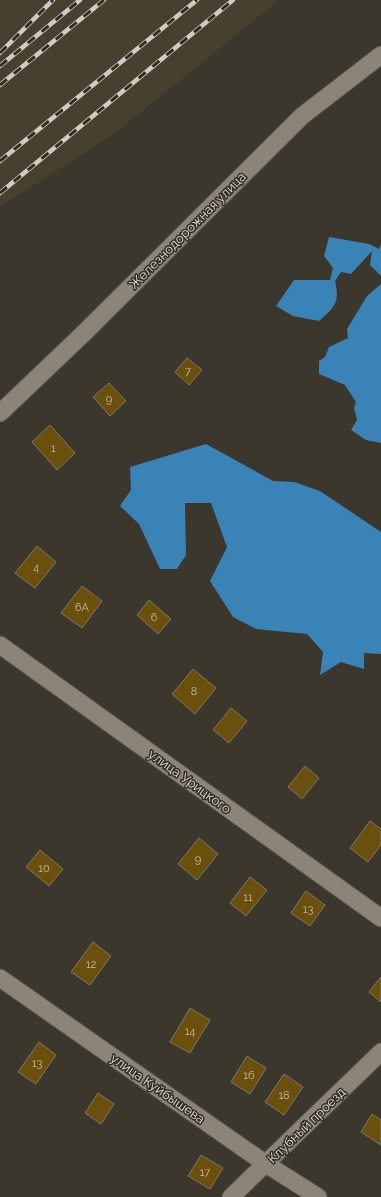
<svg xmlns="http://www.w3.org/2000/svg" width="381" height="1197" font-family="Raleway,sans-serif">
  <style>
    .built { fill: #48402f }
    .water { fill: #3983b7 }
    .building { fill: #6a500c; stroke: #7d786c }
    .lines { fill: none; stroke-linecap: round; stroke-linejoin: round }
    .street-casing { stroke: #59554c; stroke-width: 19 }
    .street { stroke: #8a8479; stroke-width: 17 }
    .rail-casing { stroke: #d0ccc5; stroke-width: 4.5 }
    .rail { stroke: #322d23; stroke-width: 3; stroke-dasharray: 9; stroke-linecap: butt }
    .labels { text-anchor: middle; stroke-width: 3; stroke-linejoin: round; paint-order: stroke }
    .number-label { font-size: 11px; fill: #c5bca6 }
    .street-label { font-size: 13px; fill: #e3e0d9; stroke: #322d23 }
  </style>
  <rect width="100%" height="100%" fill="#3c372d"/>
  <path class="built" d="M0,0H279L115,133L0,207Z"/>
  <path class="water" d="M329,237L369,244L379,249L381,245V276L370,265L372,251L351,274L341,272L335,281C340,302 335,307 319,321L293,316L276,306L294,280H330L333,268L324,256Z
    M381,284V443L366,440L351,430L357,420L354,408L356,402L345,385L319,374V361L325,357L329,347L348,338L347,329L367,296Z
    M206,444L273,481L294,482L320,491L381,532V654L364,653V669L341,662L320,675L323,652L307,634L256,629L233,617L210,581L227,547L211,503H185L186,555L177,569H160L139,524L120,506L131,490L130,467Z"/>
  <path class="building" d="M187,358L202,370L189,385L175,372Z
    M109,383L126,401L110,416L93,397Z
    M50,425L75,453L57,470L32,442Z
    M37,546L56,562L35,588L15,573Z
    M82,586L102,601L82,628L61,613Z
    M149,600L171,619L158,634L137,615Z
    M193,669L216,688L195,714L172,694Z
    M231,708L247,721L229,743L213,730Z
    M305,766L319,778L302,799L288,787Z
    M370,821L381,829V845L368,862L350,848Z
    M199,838L218,854L197,880L178,864Z
    M40,850L63,869L49,886L26,867Z
    M250,877L267,890L246,916L230,903Z
    M306,891L325,905L310,926L291,913Z
    M93,942L111,956L90,985L71,972Z
    M381,977V1002L369,992Z
    M190,1008L210,1020L190,1053L170,1042Z
    M39,1042L56,1055L36,1084L18,1072Z
    M247,1056L266,1068L250,1094L231,1082Z
    M284,1074L303,1087L284,1115L265,1102Z
    M98,1093L114,1104L101,1124L85,1113Z
    M372,1114L381,1120V1145L361,1132Z
    M201,1155L223,1168L210,1189L188,1176Z"/>
  <g class="lines">
    <defs>
      <path id="street" d="M0,413L84,333L302,116L381,55
        M0,645L381,918
        M0,978L266,1164L318,1197
        M231,1197L381,1052"/>
    </defs>
    <use href="#street" class="street-casing"/>
    <use href="#street" class="street"/>
    <defs>
      <path id="rail" d="M0,53L53,0
        M0,66L80,0
        M0,85L104,0
        M0,161L197,0
        M0,193L233,0"/>
    </defs>
    <use href="#rail" class="rail-casing"/>
    <use href="#rail" class="rail"/>
  </g>
  <g class="labels">
    <g class="number-label">
      <text x="188" y="375">7</text>
      <text x="109" y="403">9</text>
      <text x="53" y="452">1</text>
      <text x="36" y="571">4</text>
      <text x="82" y="611">6А</text>
      <text x="154" y="621">6</text>
      <text x="194" y="695">8</text>
      <text x="198" y="863">9</text>
      <text x="44" y="872">10</text>
      <text x="248" y="901">11</text>
      <text x="308" y="913">13</text>
      <text x="91" y="968">12</text>
      <text x="190" y="1035">14</text>
      <text x="37" y="1067">13</text>
      <text x="249" y="1079">16</text>
      <text x="284" y="1099">18</text>
      <text x="205" y="1176">17</text>
    </g>
    <g class="street-label">
      <text transform="translate(187 230) rotate(-45)" y="5">Железнодорожная улица</text>
      <text transform="translate(190 781) rotate(36)" y="5">улица Урицкого</text>
      <text transform="translate(158 1088) rotate(35)" y="5">улица Куйбышева</text>
      <text transform="translate(306 1125) rotate(-44)" y="5">Клубный проезд</text>
    </g>
  </g>
</svg>
